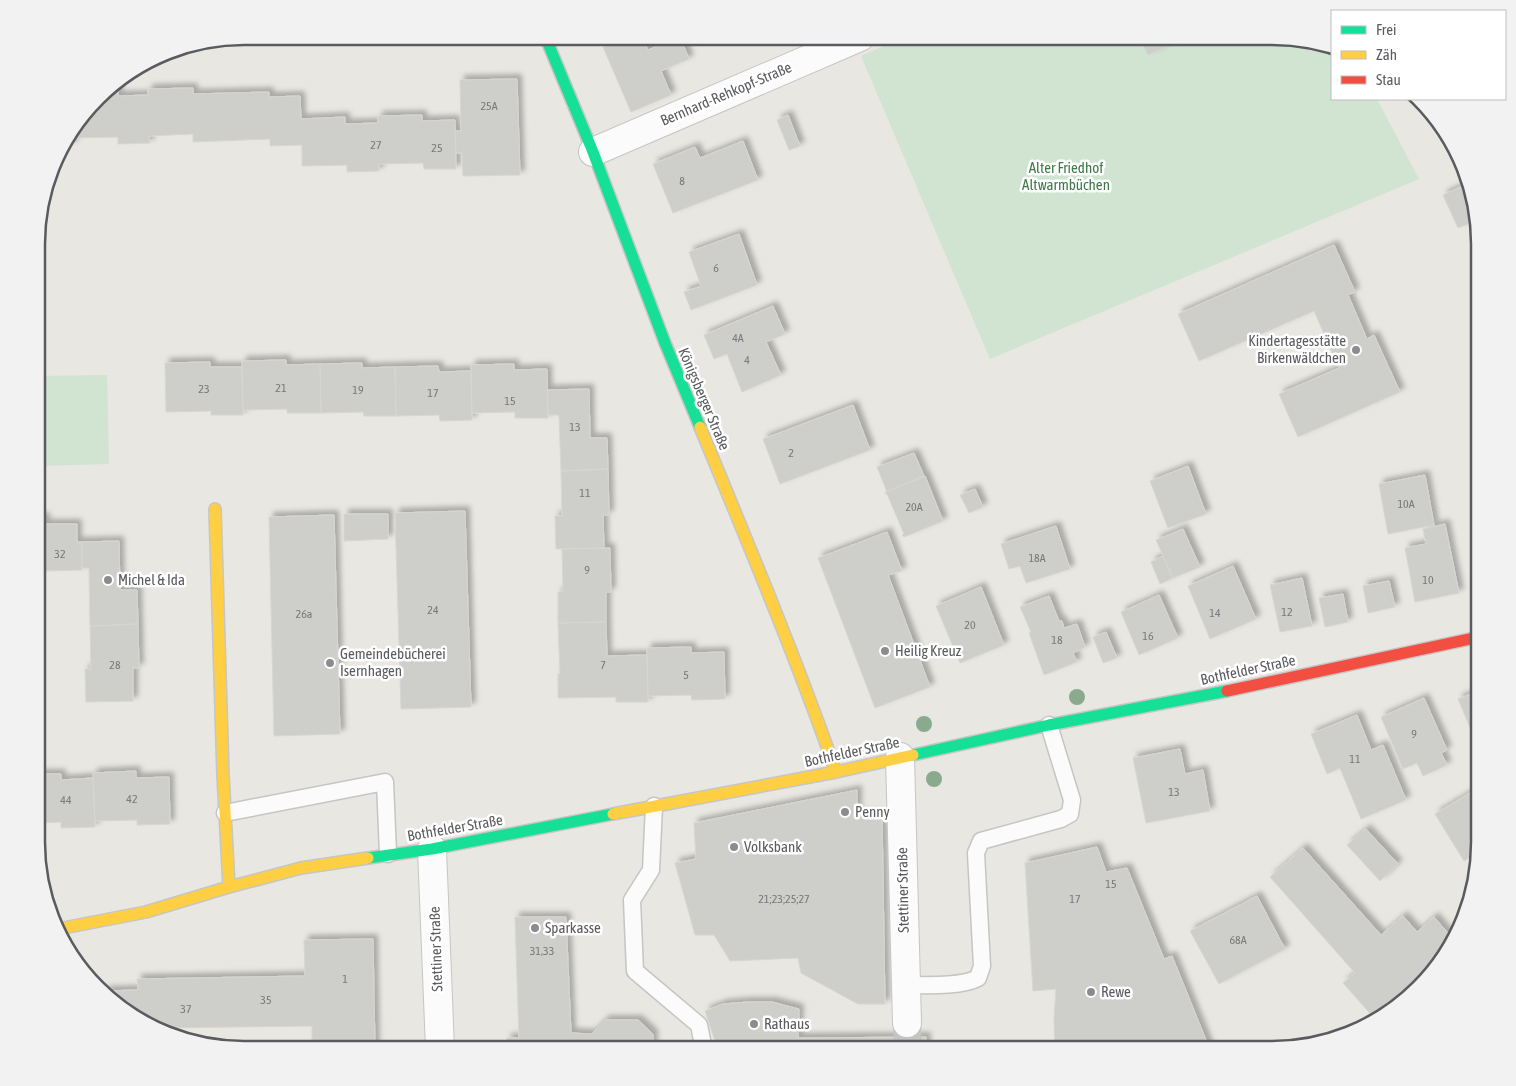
<svg xmlns="http://www.w3.org/2000/svg" width="1516" height="1086" font-family="'Asap Condensed',sans-serif">
  <style>
    .green { fill: #d1e3d1 }
    .building { fill: #cececb; stroke: #d7d6d2; filter: url(#shadow) }
    .lines { fill: none; stroke-linecap: round; stroke-linejoin: round }
    .street-tunnel { stroke: #c4c4c1; stroke-width: 28; stroke-dasharray: 28 14; stroke-linecap: butt }
    .lane-casing { stroke: #c5c5c4; stroke-width: 19 }
    .street-casing { stroke: #c5c5c4; stroke-width: 30 }
    .fast-casing { stroke: #c5c6c5; stroke-width: 14 }
    .slow-casing { stroke: #c5c6c5; stroke-width: 14 }
    .jam-casing { stroke: #c5c6c5; stroke-width: 14 }
    .lane { stroke: #fcfbfb; stroke-width: 16 }
    .street { stroke: #fcfbfb; stroke-width: 28 }
    .fast { stroke: #16e098; stroke-width: 11 }
    .slow { stroke: #ffcf43; stroke-width: 11 }
    .jam { stroke: #f24e42; stroke-width: 11 }
    .tree { fill: #8aaa8d }
    .poi-dot { fill: #8b8c8d; stroke: #fff; stroke-width: 2 }
    .labels { text-anchor: middle; stroke-width: 5; stroke-linejoin: round; paint-order: stroke }
    .number-label { font-size: 12px; fill: #78797b }
    .street-label { font-size: 15px; fill: #595b5f; stroke: #fff }
    .park-label { font-size: 15px; fill: #3e7947; stroke: #fff }
    .poi-label { font-size: 15px; fill: #595b5f; stroke: #fff; text-anchor: start }
    .rim { fill: none; stroke: #595b5f; stroke-width: 2.5 }
  </style>
  <defs>
    <filter id="shadow"><feDropShadow dx="4.5" dy="-4.5" stdDeviation="2.5" flood-color="#0004"/></filter>
  </defs>
  <rect width="100%" height="100%" fill="#e8e7e2"/>
  <path class="green" d="M905,37H1285L1332,48V99H1377L1419,179L990,359L861,56Z
    M107,375L109,464L38,466V376Z"/>
  <path class="building" d="M628,36H642L648,50L680,37L689,59L661,71L671,95L631,112L603,47Z
    M1139,37H1169L1173,44L1148,55Z
    M517,79L520,175L463,176L462,153H456L455,131H461L460,80Z
    M193,88V94L269,92V97L300,96L301,119L345,117V124L378,123V116L422,115V121L455,120L456,169H424L423,163L379,164V171L347,172V165L302,166V145L270,146V139L193,142V134L149,136L150,143L118,144V137L73,138V145H63L105,91L118,90V96L148,95V89Z
    M788,115L800,146L789,150L777,120Z
    M743,141L758,180L673,213L653,164L695,147L700,158Z
    M1467,184L1479,231V234L1473,237L1468,224L1458,228L1443,195Z
    M739,234L757,285L691,310L684,292L701,286L689,252Z
    M1334,245L1355,292L1348,295L1367,339L1374,335L1400,392L1298,437L1279,394L1339,368L1314,311L1199,361L1178,314Z
    M773,306L785,334L766,342L781,375L742,392L727,354L714,359L704,335Z
    M286,360V365L320,364L321,413H287V409L243,410L242,361Z
    M210,362V367H242L243,415H211V411L166,412L165,363Z
    M362,363V368L395,367L396,416H364L363,412L321,413L320,364Z
    M514,364V370L547,369L548,418H515V412L472,413L471,365Z
    M438,366L439,372L471,371L472,420L440,421L439,415L396,416L395,367Z
    M589,389L590,438H607L608,469L561,471L559,415H548L547,390Z
    M853,405L870,450L780,484L763,439Z
    M914,453L924,476L887,492L877,467Z
    M1188,466L1206,514L1168,528L1150,481Z
    M608,469L609,515H603L604,548L556,549L555,516H562L561,471Z
    M1425,475L1434,525L1388,534L1379,484Z
    M925,476L943,521L904,537L902,535L904,534L887,494H886L885,492Z
    M975,489L983,507L969,513L960,495Z
    M465,511L471,707L401,709L395,513Z
    M344,514H388V539L344,541Z
    M334,515L340,734L274,736L269,517Z
    M45,517V524H77V542H82V570L45,571V565H38V518Z
    M1445,524L1459,593L1415,602L1405,548L1426,544L1423,529Z
    M1056,526L1070,569L1026,583L1020,566L1009,569L1001,544Z
    M1183,529L1200,567L1173,578L1156,540Z
    M887,532L902,571L888,575L930,687L875,708L818,558Z
    M119,541L120,590H137L138,624L90,626L89,568H82V542Z
    M610,548L611,592H606V622L558,623V592H563L562,549Z
    M1163,556L1173,578L1160,584L1151,562Z
    M1233,566L1256,619L1210,639L1188,586Z
    M1302,578L1312,626L1280,632L1270,585Z
    M1389,581L1395,607L1368,613L1363,586Z
    M981,587L1004,645L960,663L936,606Z
    M1343,594L1348,622L1325,627L1319,598Z
    M1159,595L1178,638L1139,655L1121,612Z
    M1049,596L1059,621H1062L1064,628L1077,624L1085,647L1073,653L1077,662L1044,675L1029,633L1031,632L1020,607Z
    M606,622L607,656L647,655L648,702H616V697L558,698V674H560L558,623Z
    M138,624L139,668H133V701L86,702L85,669H91L90,626Z
    M1106,632L1117,658L1103,663L1093,637Z
    M691,647V653L724,652L725,699L692,700L691,695L648,696L647,648Z
    M1479,691V735L1474,737L1458,699Z
    M1424,698L1447,750L1441,753L1447,765L1423,776L1417,763L1403,769L1381,717Z
    M1357,715L1371,750L1383,745L1406,800L1361,819L1340,768L1327,774L1311,734Z
    M1180,749L1185,774L1203,770L1210,811L1146,823L1133,758Z
    M136,771V778L169,777L170,824L137,825V820L95,821L93,773Z
    M38,774H61V780L93,778L95,827L61,828V822L38,823Z
    M1478,788L1479,790V852L1464,861L1435,814Z
    M857,790V815H882L885,1004H858L801,973L798,958L730,961L714,935H695L675,863L696,859L694,823Z
    M1366,829L1398,864L1380,881L1347,845Z
    M1097,847L1106,872L1127,868L1164,959L1172,956L1210,1050H1055L1054,1020L1056,989L1033,991L1025,863Z
    M1303,848L1381,935L1403,916L1417,932L1434,917L1453,939L1437,969L1375,1019L1343,983L1355,973L1270,877Z
    M1257,896L1285,949L1219,984L1190,931Z
    M515,917H566L571,1033L591,1034L605,1020H638L653,1034V1049H508L507,1038H519Z
    M373,939L375,1049H312V1026L155,1028L117,1007L103,991L138,990L137,979L305,976L304,940Z
    M748,1002H772L799,1009L798,1038L926,1037V1050H718L705,1011L723,1004Z"/>
  <g class="lines">
    <path class="street-tunnel" d="M907,1023L908,1050"/>
    <defs>
      <path id="lane" d="M654,806L651,870L632,900L635,971L699,1025L704,1050
        M225,813L385,782L388,854
        M906,985C925,985 961,987 978,978L982,966L976,853L981,841L1061,819L1070,814L1072,800L1049,725"/>
      <path id="street" d="M593,152L860,37
        M900,757L907,1023
        M432,849L440,1049"/>
      <path id="fast" d="M545,36L593,152L665,343L700,427
        M913,755L1049,725L1227,691
        M368,858L432,849L613,814"/>
      <path id="slow" d="M700,427C747,541 795,655 836,772
        M215,509L223,775L229,887
        M613,814L836,772L913,755
        M58,929L146,912L229,887L301,868L368,858"/>
      <path id="jam" d="M1227,691L1479,637"/>
    </defs>
    <use href="#lane" class="lane-casing"/>
    <use href="#street" class="street-casing"/>
    <use href="#fast" class="fast-casing"/>
    <use href="#slow" class="slow-casing"/>
    <use href="#jam" class="jam-casing"/>
    <use href="#lane" class="lane"/>
    <use href="#street" class="street"/>
    <use href="#fast" class="fast"/>
    <use href="#slow" class="slow"/>
    <use href="#jam" class="jam"/>
  </g>
  <g class="tree">
    <circle cx="1077" cy="697" r="8"/>
    <circle cx="924" cy="724" r="8"/>
    <circle cx="934" cy="779" r="8"/>
  </g>
  <g class="poi-dot">
    <circle cx="1356" cy="350" r="5"/>
    <circle cx="108" cy="580" r="5"/>
    <circle cx="885" cy="651" r="5"/>
    <circle cx="330" cy="663" r="5"/>
    <circle cx="845" cy="812" r="5"/>
    <circle cx="734" cy="847" r="5"/>
    <circle cx="535" cy="928" r="5"/>
    <circle cx="1091" cy="992" r="5"/>
    <circle cx="754" cy="1024" r="5"/>
  </g>
  <g class="labels">
    <g class="number-label">
      <text x="489" y="110">25A</text>
      <text x="376" y="149">27</text>
      <text x="437" y="152">25</text>
      <text x="682" y="185">8</text>
      <text x="716" y="272">6</text>
      <text x="738" y="342">4A</text>
      <text x="747" y="364">4</text>
      <text x="281" y="392">21</text>
      <text x="204" y="393">23</text>
      <text x="358" y="394">19</text>
      <text x="433" y="397">17</text>
      <text x="510" y="405">15</text>
      <text x="575" y="431">13</text>
      <text x="791" y="457">2</text>
      <text x="585" y="497">11</text>
      <text x="1406" y="508">10A</text>
      <text x="914" y="511">20A</text>
      <text x="60" y="558">32</text>
      <text x="1037" y="562">18A</text>
      <text x="587" y="574">9</text>
      <text x="1428" y="584">10</text>
      <text x="433" y="614">24</text>
      <text x="1287" y="616">12</text>
      <text x="1215" y="617">14</text>
      <text x="304" y="618">26a</text>
      <text x="970" y="629">20</text>
      <text x="1148" y="640">16</text>
      <text x="1057" y="644">18</text>
      <text x="115" y="669">28</text>
      <text x="603" y="669">7</text>
      <text x="686" y="679">5</text>
      <text x="1414" y="738">9</text>
      <text x="1355" y="763">11</text>
      <text x="1174" y="796">13</text>
      <text x="132" y="803">42</text>
      <text x="66" y="804">44</text>
      <text x="1111" y="888">15</text>
      <text x="784" y="903">21;23;25;27</text>
      <text x="1075" y="903">17</text>
      <text x="1238" y="944">68A</text>
      <text x="542" y="955">31,33</text>
      <text x="345" y="983">1</text>
      <text x="266" y="1004">35</text>
      <text x="186" y="1013">37</text>
    </g>
    <g class="street-label">
      <text transform="translate(726 94) rotate(-23)" y="5">Bernhard-Rehkopf-Straße</text>
      <text transform="translate(704 399) rotate(67)" y="5">Königsberger Straße</text>
      <text transform="translate(1248 670) rotate(-12)" y="5">Bothfelder Straße</text>
      <text transform="translate(852 752) rotate(-12)" y="5">Bothfelder Straße</text>
      <text transform="translate(455 828) rotate(-10)" y="5">Bothfelder Straße</text>
      <text transform="translate(903 890) rotate(-91)" y="5">Stettiner Straße</text>
      <text transform="translate(436 949) rotate(-92)" y="5">Stettiner Straße</text>
    </g>
    <g class="park-label">
      <text x="1066" y="173">Alter Friedhof<tspan x="1066" dy="17">Altwarmbüchen</tspan></text>
    </g>
    <g class="poi-label">
      <text x="1346" y="346" text-anchor="end">Kindertagesstätte<tspan x="1346" dy="17">Birkenwäldchen</tspan></text>
      <text x="118" y="585">Michel &amp; Ida</text>
      <text x="895" y="656">Heilig Kreuz</text>
      <text x="340" y="659">Gemeindebücherei<tspan x="340" dy="17">Isernhagen</tspan></text>
      <text x="855" y="817">Penny</text>
      <text x="744" y="852">Volksbank</text>
      <text x="545" y="933">Sparkasse</text>
      <text x="1101" y="997">Rewe</text>
      <text x="764" y="1029">Rathaus</text>
    </g>
  </g>
  <path d="M0 0H1516V1086H0ZM244 45H1272A199 199 0 0 1 1471 244V842A199 199 0 0 1 1272 1041H244A199 199 0 0 1 45 842V244A199 199 0 0 1 244 45Z" fill="#f2f2f2" fill-rule="evenodd"/>
  <path class="rim" d="M244 45H1272A199 199 0 0 1 1471 244V842A199 199 0 0 1 1272 1041H244A199 199 0 0 1 45 842V244A199 199 0 0 1 244 45Z"/>
  <rect x="1331" y="10" width="175" height="90" fill="#ffffff" stroke="#bdbdbf"/>
  <rect x="1341" y="26" width="25" height="8" fill="#16e098" stroke="#bdbdbf"/>
  <text x="1376" y="35" font-size="15" fill="#595b5f">Frei</text>
  <rect x="1341" y="51" width="25" height="8" fill="#ffcf43" stroke="#bdbdbf"/>
  <text x="1376" y="60" font-size="15" fill="#595b5f">Zäh</text>
  <rect x="1341" y="76" width="25" height="8" fill="#f24e42" stroke="#bdbdbf"/>
  <text x="1376" y="85" font-size="15" fill="#595b5f">Stau</text>
</svg>
